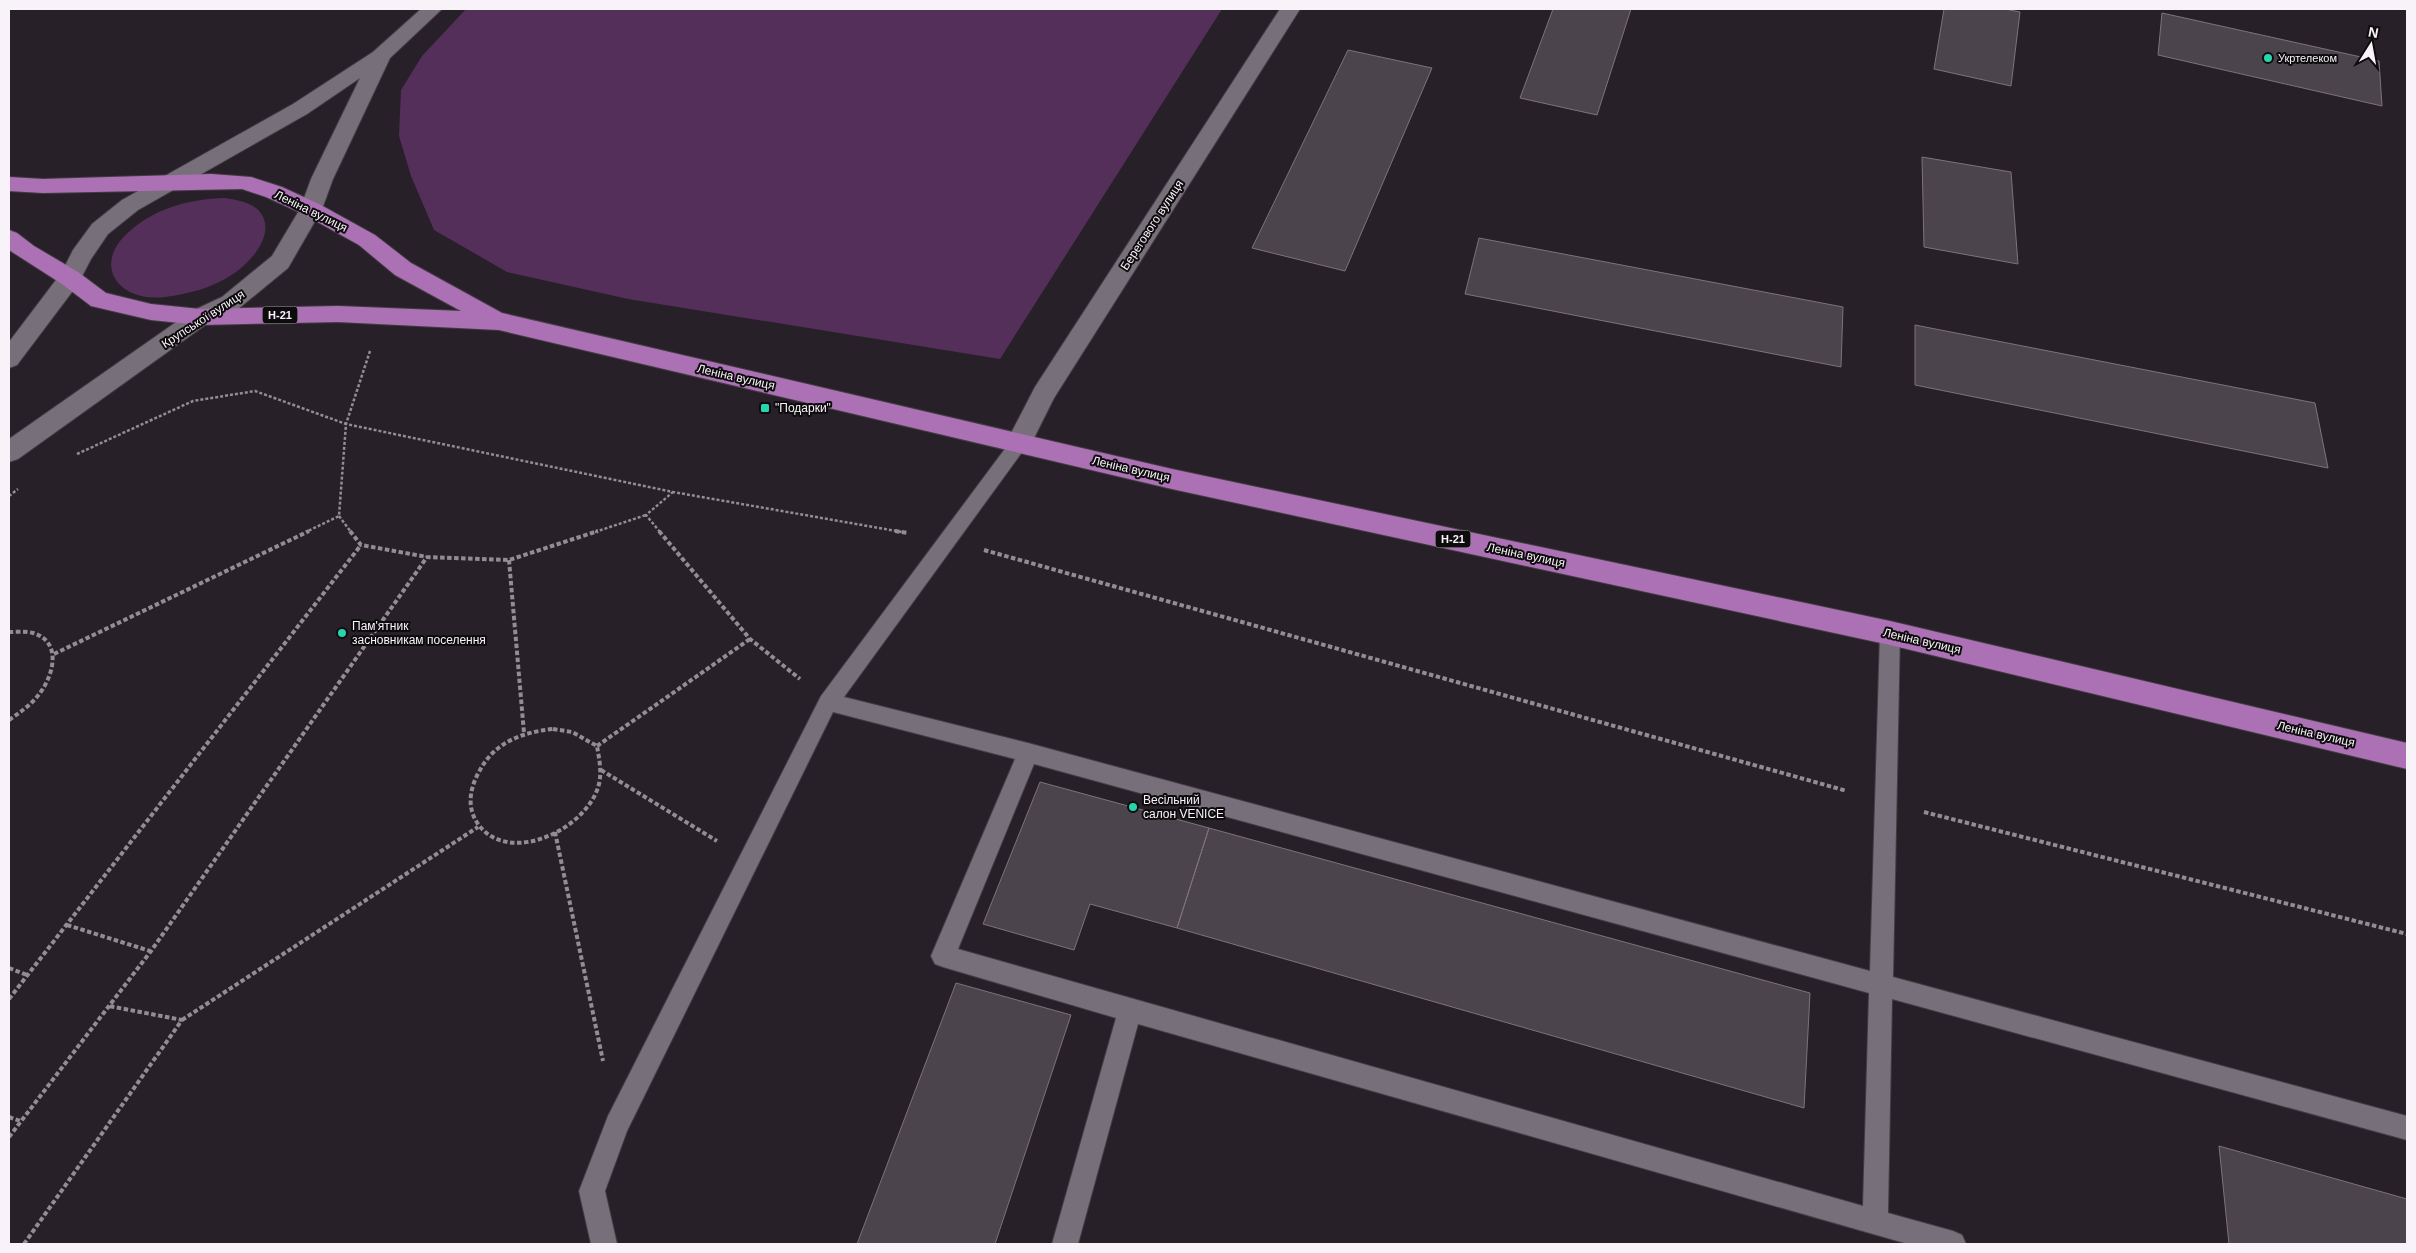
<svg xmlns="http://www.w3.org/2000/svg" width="2416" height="1253" font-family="Arial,sans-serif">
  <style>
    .green { fill: #542f5a }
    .building { fill: #4c444d; stroke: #7c737d }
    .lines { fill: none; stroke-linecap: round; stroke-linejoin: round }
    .lane-casing { stroke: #433d43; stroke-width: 2 }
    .street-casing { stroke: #433d43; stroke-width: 2 }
    .secondary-casing { stroke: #433d43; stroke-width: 2 }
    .primary-casing { stroke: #433d43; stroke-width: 2 }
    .path-far1 { stroke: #928c93; stroke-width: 2.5; stroke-dasharray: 3 2; stroke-linecap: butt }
    .path { stroke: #928c93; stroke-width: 4; stroke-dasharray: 4.5 2.5; stroke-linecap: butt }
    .lane { fill: #776f79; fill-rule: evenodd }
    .street { fill: #776f79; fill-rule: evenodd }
    .secondary { fill: #776f79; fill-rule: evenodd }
    .primary { fill: #ac71b5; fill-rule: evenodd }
    .poi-dot { fill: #27d5ad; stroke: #0e0b0e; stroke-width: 2 }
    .labels { text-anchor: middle; stroke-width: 4; stroke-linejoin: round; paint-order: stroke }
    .far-poi-label { font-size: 11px; fill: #f8f3f8; stroke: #0e0b0e; text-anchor: start }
    .shield { fill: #0e0b0e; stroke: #b2adb2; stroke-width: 1 }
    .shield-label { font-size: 11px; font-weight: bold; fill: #f8f3f8 }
    .street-label { font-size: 12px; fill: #f8f3f8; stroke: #0e0b0e }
    .poi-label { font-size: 12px; fill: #f8f3f8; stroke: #0e0b0e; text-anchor: start }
  </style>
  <rect width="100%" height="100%" fill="#272028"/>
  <path class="green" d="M466,9H1222L1000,359L628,299L507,272L434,230L411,176L399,136L401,90L422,56Z
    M225,198C237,200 252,202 260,212C277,234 250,263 233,274C212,288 189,294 165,297C118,303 90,264 131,230C158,207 191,199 225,198Z"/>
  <path class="building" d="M1553,9H1631L1597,115L1520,98Z
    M1944,9H2005L2020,12L2011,86L1934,69Z
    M2162,13L2379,61L2382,106L2158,55Z
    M1348,50L1432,68L1345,271L1252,248Z
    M1922,157L2011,172L2018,264L1924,247Z
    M1479,238L1843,307L1841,367L1465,294Z
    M1915,325L2315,403L2328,468L1915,385Z
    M1040,782L1209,828L1177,928L1090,904L1074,950L983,924Z
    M1209,828L1810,993L1804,1108L1177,928Z
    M956,983L1071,1015L995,1244H857Z
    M2219,1146L2407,1199V1244H2229Z"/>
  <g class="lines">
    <defs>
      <path id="lane" d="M1019,436L1025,438L1028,443L1025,448L844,697L1028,743L1870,971L1880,633L1883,627L1890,624L1897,627L1900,633L1893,977L2407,1116V1140L1892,999L1888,1213L1953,1231L1962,1235L1966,1244H1908L1138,1024L1078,1244H1052L1116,1018L943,967L935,964L931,956L1015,759L833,712L627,1131L605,1191L617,1244H591L579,1191L608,1116L821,696L1013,438ZM1034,764L1869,993L1863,1206L958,949Z"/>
      <path id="street" d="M70,270L78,272L81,278L78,284L17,365L9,368V342L62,272Z
        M200,309L208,311L212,317L208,323L18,459L9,462V439L192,311Z"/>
      <path id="secondary" d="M421,9H442L390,58L333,179L322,209L288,268L238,309L200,325L192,323L188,317L192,311L222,297L272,256L300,209L311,179L360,78L307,114L138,210L108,234L91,259L78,284L70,286L62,284L59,278L73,250L92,224L122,200L293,104L373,52Z
        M1280,9H1300L1054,398L1028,450L1019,453L1010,450L1006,443L1035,387Z"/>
      <path id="primary" d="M211,174L251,177L282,187L319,204L375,235L411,263L502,313L1172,469L1890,621L2407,743V769L1890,645L1172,489L499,330L338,322L200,325L151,320L91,306L62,284L9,250V230L17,233L34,246L78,272L106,293L151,304L200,309L338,306L461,311L395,275L359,245L303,214L266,197L242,189L43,193L9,191V177L43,179Z"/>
    </defs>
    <use href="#lane" class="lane-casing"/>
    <use href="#street" class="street-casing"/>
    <use href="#secondary" class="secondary-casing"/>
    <use href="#primary" class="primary-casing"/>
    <path class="path-far1" d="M370,351L346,424L673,492L902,532
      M77,454L193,401L255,391L346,424L339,516L306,532
      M9,496L18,489
      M339,516L351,532
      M595,532L646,515
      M660,532L646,515L673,492"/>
    <path class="path" d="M350,531L361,545L427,557L509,560L598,531
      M659,531L750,639L800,679
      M895,531L908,533
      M984,550L1847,791
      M509,560L524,733
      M9,632C16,632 26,631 33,633C64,642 53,679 36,698C28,707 19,713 9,720
      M54,654L309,531
      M553,729L572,732L597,746C599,758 602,771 599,784C588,829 509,867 478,824C466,807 470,787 480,770C495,742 523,732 553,729Z
      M597,746L750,639
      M601,770L717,841
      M1924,812L2407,934
      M555,832L603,1061
      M67,925L150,951
      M9,968L27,975
      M9,999L361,545
      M182,1020L478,827
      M9,1117L20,1121
      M9,1137L151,951L427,557
      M24,1244L182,1020L109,1006"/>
    <use href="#lane" class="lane"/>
    <use href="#street" class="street"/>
    <use href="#secondary" class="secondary"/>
    <use href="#primary" class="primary"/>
  </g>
  <g class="poi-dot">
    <circle cx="2268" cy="58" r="5"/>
    <rect x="760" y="403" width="10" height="10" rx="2.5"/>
    <circle cx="342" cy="633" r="5"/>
    <circle cx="1133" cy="807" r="5"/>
  </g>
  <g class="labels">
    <g class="far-poi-label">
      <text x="2278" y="62">Укртелеком</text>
    </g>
    <g class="shield">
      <rect x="262.5" y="306.5" width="35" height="17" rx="4"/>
      <rect x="1435.5" y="530.5" width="35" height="17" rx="4"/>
    </g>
    <g class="shield-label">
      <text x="280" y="319">Н-21</text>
      <text x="1453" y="543">Н-21</text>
    </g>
    <g class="street-label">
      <text transform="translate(311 211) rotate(26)" y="4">Леніна вулиця</text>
      <text transform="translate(1152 225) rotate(-57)" y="4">Берегового вулиця</text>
      <text transform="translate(203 319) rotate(-33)" y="4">Крупської вулиця</text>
      <text transform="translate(736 377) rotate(13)" y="4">Леніна вулиця</text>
      <text transform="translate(1131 469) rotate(13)" y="4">Леніна вулиця</text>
      <text transform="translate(1526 555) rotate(12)" y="4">Леніна вулиця</text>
      <text transform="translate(1922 641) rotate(13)" y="4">Леніна вулиця</text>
      <text transform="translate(2316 734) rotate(13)" y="4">Леніна вулиця</text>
    </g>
    <g class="poi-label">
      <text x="775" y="412">"Подарки"</text>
      <text x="352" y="630">Пам'ятник<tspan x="352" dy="14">засновникам поселення</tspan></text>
      <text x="1143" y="804">Весільний<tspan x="1143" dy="14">салон VENICE</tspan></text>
    </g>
  </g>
  <rect width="2416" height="1253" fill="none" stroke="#f8f3f8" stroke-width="20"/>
  <g transform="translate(2371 45) rotate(11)" stroke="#0e0b0e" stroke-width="4" paint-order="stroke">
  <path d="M0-4L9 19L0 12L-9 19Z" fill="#f8f3f8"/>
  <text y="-8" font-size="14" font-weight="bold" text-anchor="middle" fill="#f8f3f8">N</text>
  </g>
</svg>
